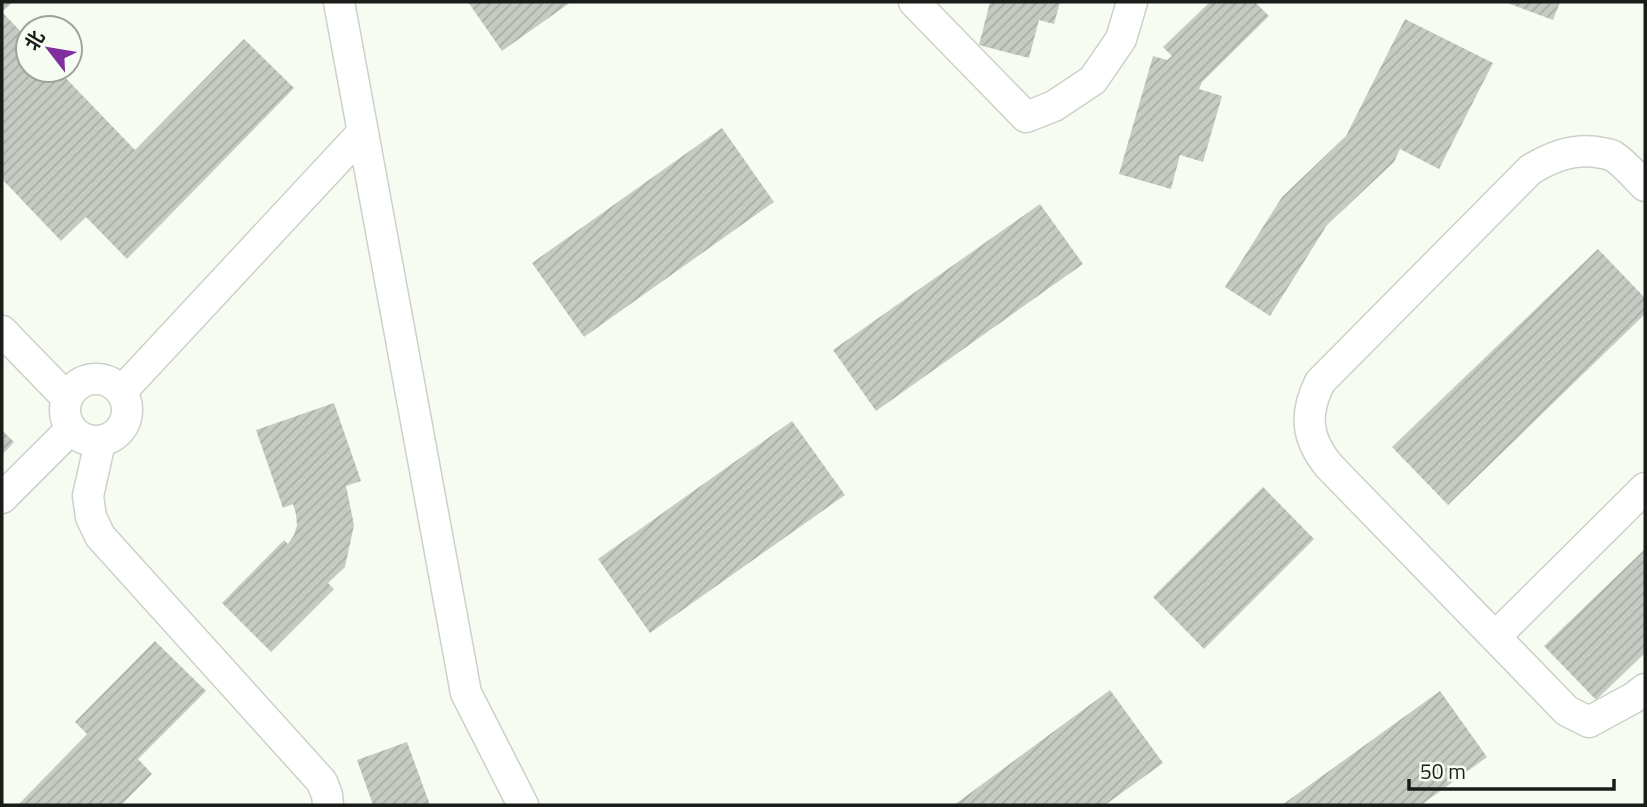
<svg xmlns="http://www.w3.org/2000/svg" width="1647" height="807" font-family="'Titillium Web','Noto Sans SC',sans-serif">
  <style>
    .building { fill: url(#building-hatch) }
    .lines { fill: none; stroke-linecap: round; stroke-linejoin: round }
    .minor-casing { stroke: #ccd1c8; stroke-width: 33 }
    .minor { stroke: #fff; stroke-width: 30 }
  </style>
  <defs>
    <pattern id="building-hatch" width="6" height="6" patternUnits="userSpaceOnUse" patternTransform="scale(1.75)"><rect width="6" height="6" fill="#c5cac2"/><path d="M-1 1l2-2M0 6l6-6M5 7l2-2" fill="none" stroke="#a9ada6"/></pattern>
  </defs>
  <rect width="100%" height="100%" fill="#f7fcf3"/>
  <path class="building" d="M2,2H13L2,12L28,39V70H58L135,150L244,39L294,88L127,259L86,217L61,241L2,179Z
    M468,2H571L502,51Z
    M990,2H1060L1054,24L1039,20L1029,58L979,45Z
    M1210,2H1255L1269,16L1202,82L1199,89L1222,96L1203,162L1180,155L1171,189L1119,174L1153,56L1167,60L1172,56L1163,47Z
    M1505,2H1560L1553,20Z
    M1405,19L1493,63L1439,169L1400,149L1394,162L1327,225L1270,316L1225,287L1282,197L1346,136Z
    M722,128L774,202L584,337L532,263Z
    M1040,204L1083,264L876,411L833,350Z
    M1598,249L1645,298V314L1448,505L1392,447Z
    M334,403L361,481L346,486L354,525L345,567L328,583L334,589L271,652L222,603L284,540L288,544L294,535L297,525L296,514L293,504L283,508L256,430Z
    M792,421L845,495L650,633L598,559Z
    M2,430L14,442L2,455Z
    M1263,487L1314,539L1204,649L1153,597Z
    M1645,549V653L1596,700L1544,646Z
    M155,641L206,691L138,759L152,774L121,805H18L87,734L75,722Z
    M1110,690L1163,763L1105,805H954Z
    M1440,691L1487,757L1421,805H1282Z
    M407,742L430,805H373L357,760Z"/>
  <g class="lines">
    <defs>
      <path id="minor" d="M339,2L466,693L523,805
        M914,2L1026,117L1054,106L1093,80L1121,39L1132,2
        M1645,186C1637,178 1622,161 1613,156C1610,154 1606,154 1602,153C1576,147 1552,156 1530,170L1320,382C1304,414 1306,438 1329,466L1567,711L1589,722L1633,698L1645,689
        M2,331L67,398
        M65 410a31 31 0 1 1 62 0a31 31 0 1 1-62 0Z
        M121,392L363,132
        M100,442L88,496L91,517L100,536L322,782L327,795L328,805
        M2,498L71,429
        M1495,637L1645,488"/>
    </defs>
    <use href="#minor" class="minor-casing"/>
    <use href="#minor" class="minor"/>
  </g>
  <rect width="1647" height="807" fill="none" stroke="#1a1c19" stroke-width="7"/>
  <g transform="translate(49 49) rotate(301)"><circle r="33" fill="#f7fcf3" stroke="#9fa29c" stroke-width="2"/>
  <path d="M0-5L12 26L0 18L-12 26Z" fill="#802f9f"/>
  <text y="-10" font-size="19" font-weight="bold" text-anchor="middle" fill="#1a1c19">北</text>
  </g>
  <path d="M1409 779v10h205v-10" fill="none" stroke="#1a1c19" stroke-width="3.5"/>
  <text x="1420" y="779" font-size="21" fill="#1a1c19" stroke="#f7fcf3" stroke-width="5" paint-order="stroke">50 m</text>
</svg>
